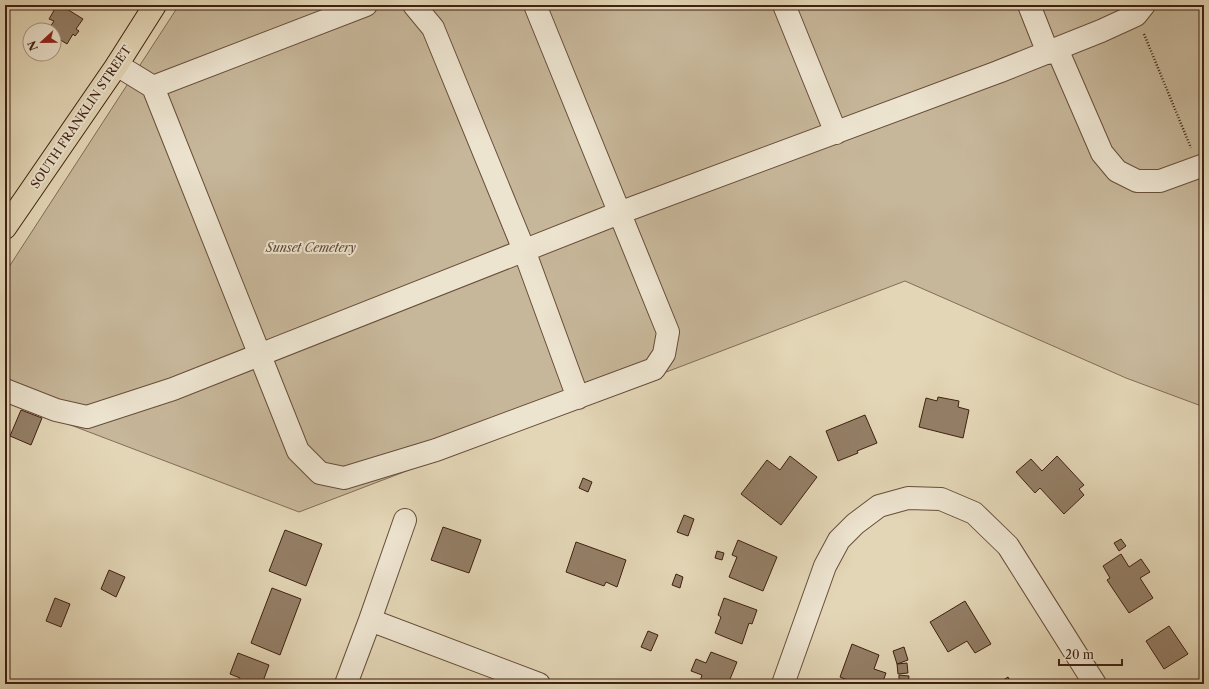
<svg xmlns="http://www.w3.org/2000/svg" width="1209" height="689" font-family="'Libre Caslon Text',serif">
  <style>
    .green { fill: #c7b79a; stroke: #836c56 }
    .building { fill: #947f67; stroke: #3f2011 }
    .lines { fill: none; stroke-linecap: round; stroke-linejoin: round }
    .minor-casing { stroke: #684e3a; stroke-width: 24 }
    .major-casing { stroke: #3f2011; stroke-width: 24 }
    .path { stroke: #3f2011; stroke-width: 2.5; stroke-dasharray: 1 2; stroke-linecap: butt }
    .minor { stroke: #ede4d0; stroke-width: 22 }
    .major { stroke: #e3d6b6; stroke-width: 22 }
    .labels { text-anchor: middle; stroke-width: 4; stroke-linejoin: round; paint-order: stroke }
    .street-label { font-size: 12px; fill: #3f2011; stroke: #ede4d0 }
    .park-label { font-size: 12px; font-style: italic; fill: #614633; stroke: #ede4d0 }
  </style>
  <rect width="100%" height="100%" fill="#e3d6b6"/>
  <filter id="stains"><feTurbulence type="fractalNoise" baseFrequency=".005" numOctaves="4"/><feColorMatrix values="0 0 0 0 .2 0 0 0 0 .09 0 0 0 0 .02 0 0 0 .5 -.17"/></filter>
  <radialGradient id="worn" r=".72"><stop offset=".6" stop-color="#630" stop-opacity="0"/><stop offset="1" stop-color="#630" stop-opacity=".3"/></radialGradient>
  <path class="green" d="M179,5H1204V407L1126,378L905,281L299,512L5,400V273Z"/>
  <path class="building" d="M62,6L83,19L76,29L79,31L75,36L73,34L67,44L54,36V30H48L54,21L49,19L56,7L60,10Z
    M938,397L959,401L958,407L969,410L963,438L919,427L926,398L937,401Z
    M21,410L42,418L31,445L10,436Z
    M865,415L877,443L857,451L858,453L838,461L826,431Z
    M790,456L817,477L781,525L741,494L767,460L780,470Z
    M1057,456L1084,485L1079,489L1084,495L1064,514L1040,488L1035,493L1016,472L1031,459L1042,471Z
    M583,478L592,482L588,492L579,488Z
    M684,515L694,519L688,536L677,532Z
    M443,527L481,540L469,573L431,560Z
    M285,530L322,544L306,586L269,571Z
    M1121,539L1126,546L1119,551L1114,543Z
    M738,540L777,557L763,591L729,577L737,557L732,555Z
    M576,542L626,560L617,587L606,582L604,586L566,572Z
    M717,551L724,553L722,560L715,558Z
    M1121,554L1129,567L1141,559L1150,572L1140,578L1153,598L1129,613L1107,580L1110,578L1103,566Z
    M109,570L125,577L116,597L101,589Z
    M676,574L683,577L680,588L672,585Z
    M272,588L301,599L280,655L251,643Z
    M55,598L70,604L61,627L46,621Z
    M724,598L757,610L752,624L749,623L742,644L715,633L721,617L718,615Z
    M965,601L991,644L975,653L967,641L948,652L930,622Z
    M1169,626L1188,654L1164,669L1146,641Z
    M648,631L658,635L651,651L641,647Z
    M852,644L879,655L874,669L886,673L882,684H857L840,677Z
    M904,647L908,660L897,664L893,651Z
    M711,652L737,662L728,684H699L702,675L691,671L696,659L706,663Z
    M238,653L269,665L262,684H238L240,678L230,674Z
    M907,663L908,673L898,674L897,664Z
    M899,675L909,676L908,684H899Z
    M1008,677L1012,684H997Z
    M397,680L406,684L407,681L415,684H395Z"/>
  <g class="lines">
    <defs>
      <path id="minor" d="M414,5L433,28L524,250L578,398
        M784,5L836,133
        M1029,5L1048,53
        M1057,49L1102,153L1117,171L1137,181H1160L1204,165
        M117,65L153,87L366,5
        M153,87L298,451L320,473L344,478L436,450L654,369L664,354L668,332L535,5
        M5,390L56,410L87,417L173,389L619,213L998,72L1101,31L1136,15L1144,5
        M370,620L539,684
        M346,684L370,620L405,520
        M783,684L825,566L839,540L855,524L879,506L908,498L941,499L974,513L1008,546L1095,684"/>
      <path id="major" d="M5,228L117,65L155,5"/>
    </defs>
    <use href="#minor" class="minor-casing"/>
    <use href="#major" class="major-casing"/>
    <path class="path" d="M1144,34L1191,148"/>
    <use href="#minor" class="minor"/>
    <use href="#major" class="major"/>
  </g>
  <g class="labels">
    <g class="street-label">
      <text transform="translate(81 117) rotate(-56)" y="4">SOUTH FRANKLIN STREET</text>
    </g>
    <g class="park-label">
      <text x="311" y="252">Sunset Cemetery</text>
    </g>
  </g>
  <rect width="1209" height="689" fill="none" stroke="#e3d6b6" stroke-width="20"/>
  <rect x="6" y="6" width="1197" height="677" fill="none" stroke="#3f2011" stroke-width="2"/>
  <rect x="10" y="10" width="1189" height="669" fill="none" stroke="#3f2011"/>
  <g transform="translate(42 42) rotate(248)"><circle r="19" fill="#ede4d0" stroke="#a79684"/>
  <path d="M0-3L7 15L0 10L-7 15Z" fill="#8f2418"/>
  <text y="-6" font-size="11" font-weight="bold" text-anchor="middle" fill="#3f2011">N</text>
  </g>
  <path d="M1059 659v6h63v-6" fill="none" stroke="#3f2011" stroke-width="2"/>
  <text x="1065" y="659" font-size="12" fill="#3f2011" stroke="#ede4d0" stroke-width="3" paint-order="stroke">20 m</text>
  <rect width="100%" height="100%" filter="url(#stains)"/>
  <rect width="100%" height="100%" fill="url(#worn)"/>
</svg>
